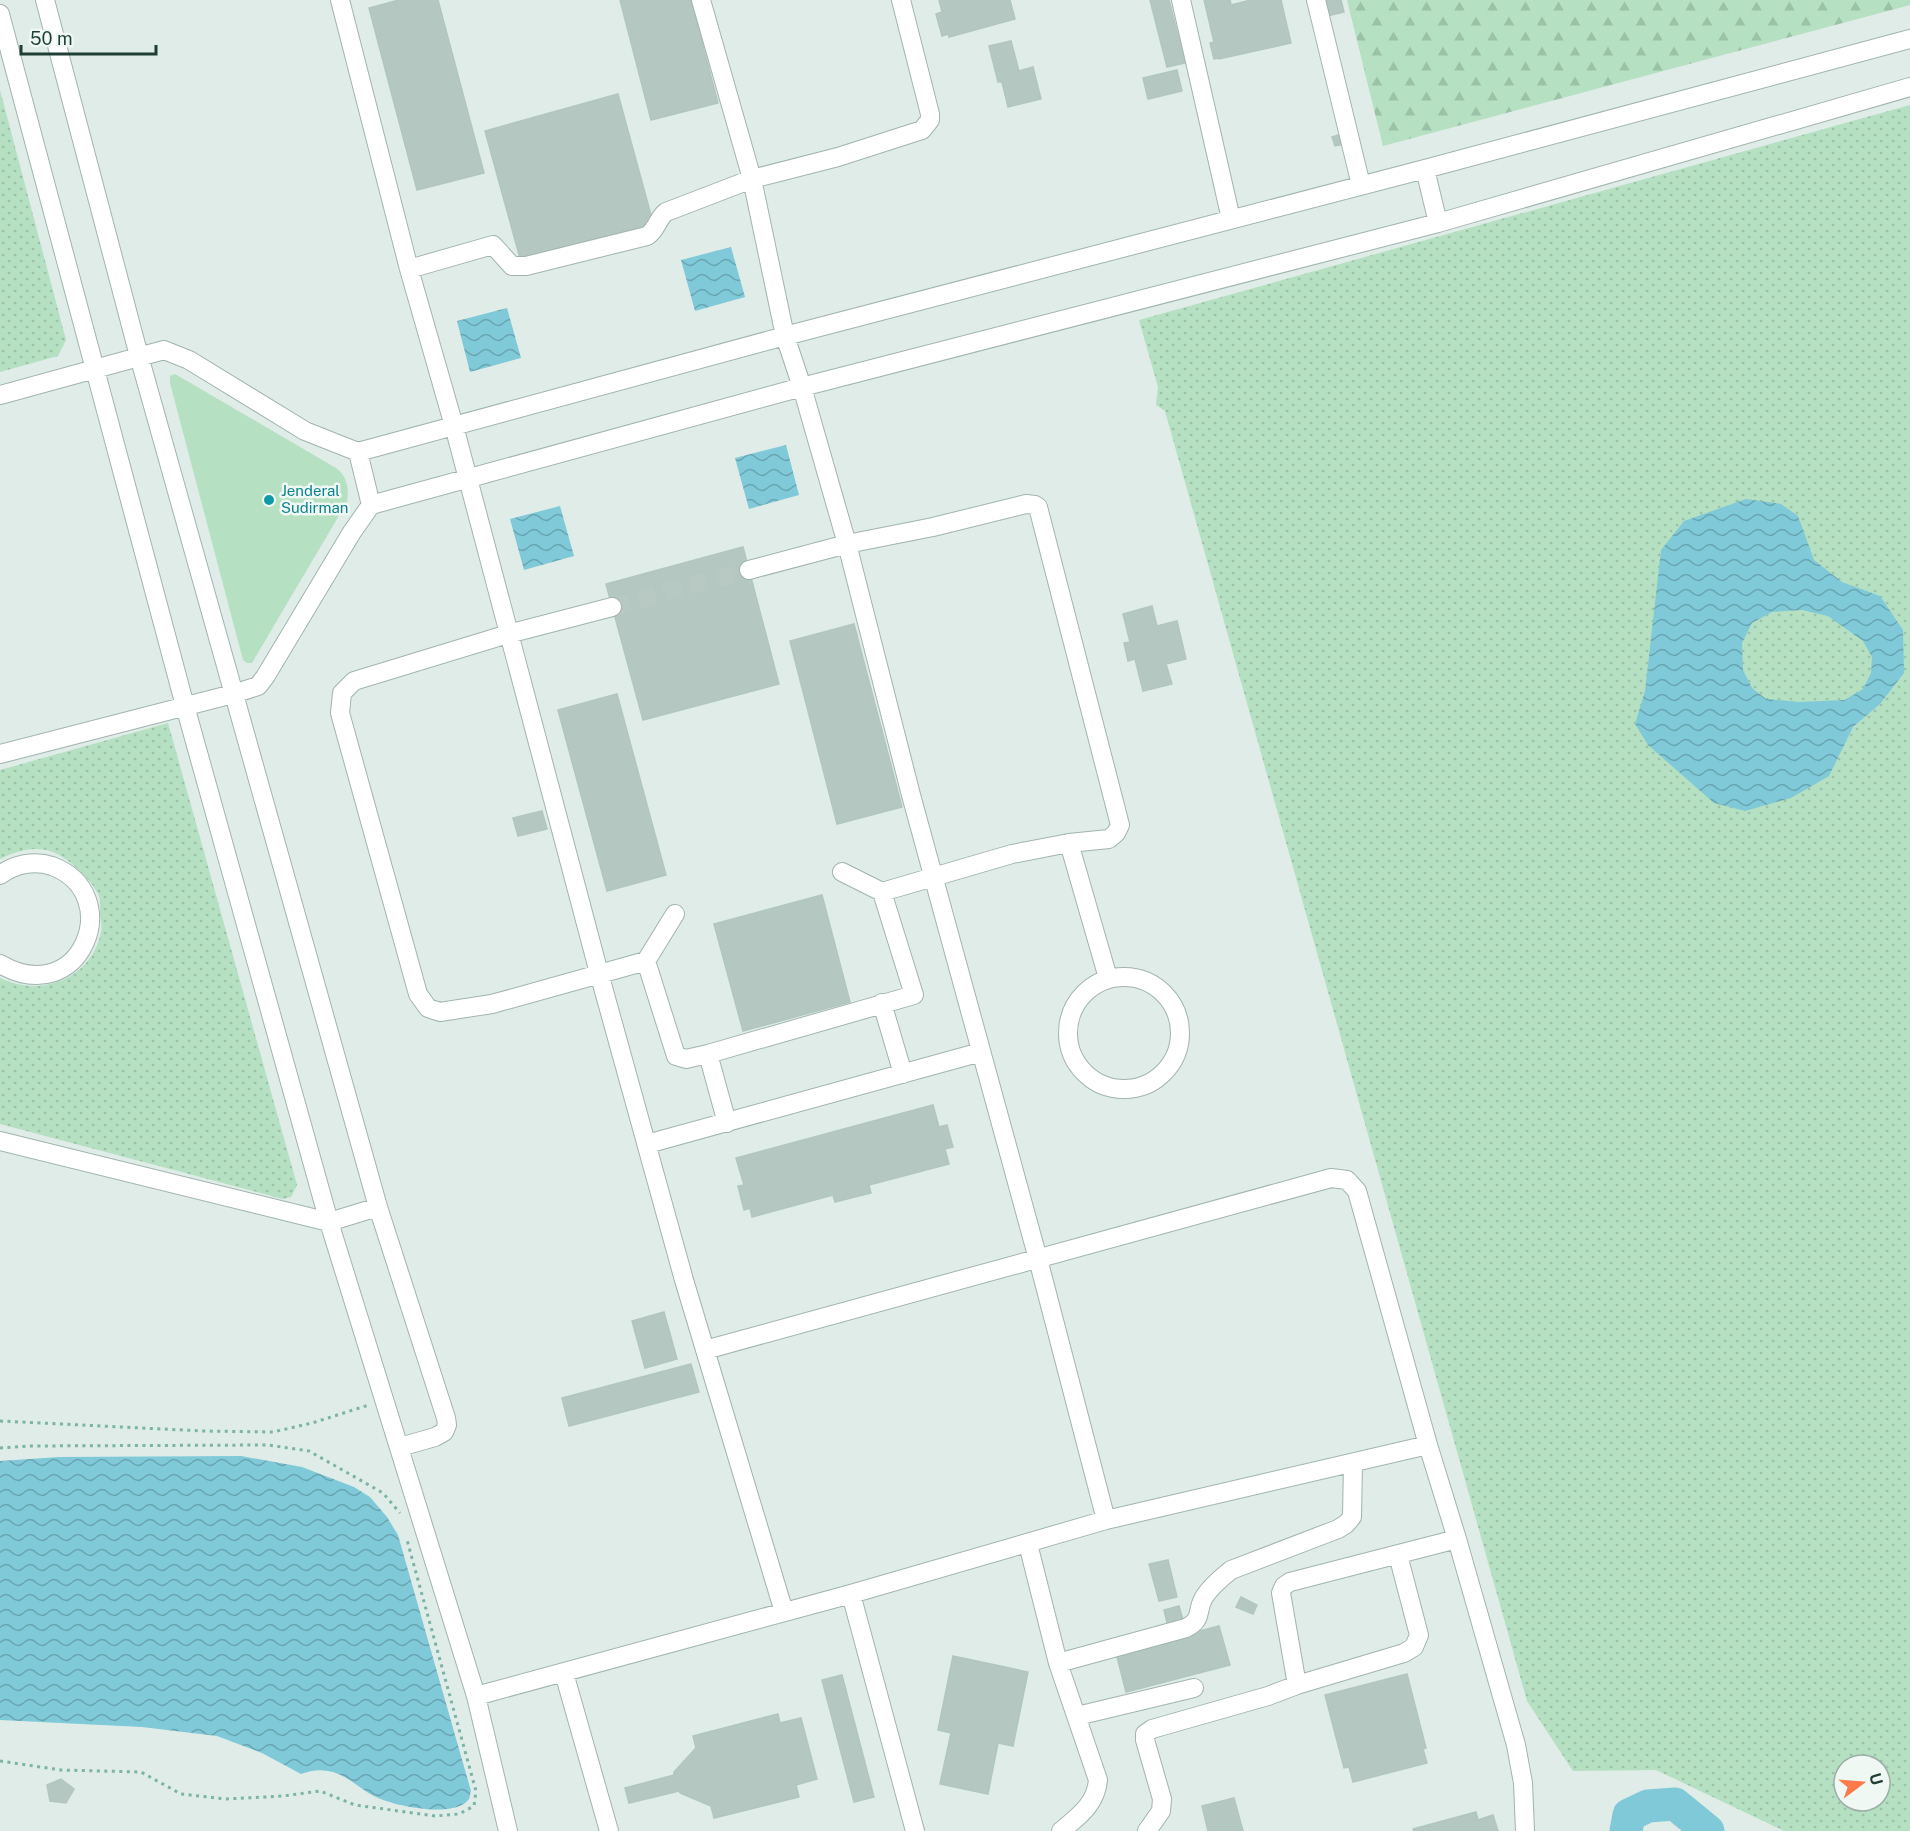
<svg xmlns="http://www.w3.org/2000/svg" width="1910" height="1831" font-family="'Public Sans',sans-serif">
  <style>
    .grass { fill: url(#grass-dots); fill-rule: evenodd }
    .forest { fill: url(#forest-firs) }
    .garden { fill: #b5e0c2 }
    .water { fill: url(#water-waves); fill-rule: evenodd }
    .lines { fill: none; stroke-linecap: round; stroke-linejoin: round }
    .river { stroke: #80c9d9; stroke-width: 33 }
    .building { fill: #b4c7c0; stroke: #b1c7be; stroke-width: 1.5 }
    .minor-tunnel { stroke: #b8c9c4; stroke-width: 18; stroke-dasharray: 18 9; stroke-linecap: butt }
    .minor-casing { stroke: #a1b4ae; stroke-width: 20 }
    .path { stroke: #7bb4a3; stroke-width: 3; stroke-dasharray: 3 4.5; stroke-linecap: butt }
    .minor { stroke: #fff; stroke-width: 18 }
    .culture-dot { fill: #0f9aa8; stroke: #f0f8f4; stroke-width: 2 }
    .labels { text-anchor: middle; stroke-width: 5; stroke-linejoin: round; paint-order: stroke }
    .culture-label { font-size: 15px; fill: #0d838f; stroke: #f0f8f4; text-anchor: start }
  </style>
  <defs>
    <pattern id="grass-dots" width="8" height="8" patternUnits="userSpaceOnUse" patternTransform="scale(1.5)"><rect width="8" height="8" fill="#b5e0c2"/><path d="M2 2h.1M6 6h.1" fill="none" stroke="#9bc1a7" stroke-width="1.8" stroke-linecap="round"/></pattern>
    <pattern id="forest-firs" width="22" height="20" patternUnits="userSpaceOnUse" patternTransform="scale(1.5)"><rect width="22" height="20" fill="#b5e0c2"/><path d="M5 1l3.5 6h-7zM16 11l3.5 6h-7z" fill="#9bc1a7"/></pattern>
    <pattern id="water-waves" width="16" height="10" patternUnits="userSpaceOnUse" patternTransform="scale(1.5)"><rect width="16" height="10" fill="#80c9d9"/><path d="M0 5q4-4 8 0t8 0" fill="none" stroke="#68a5b1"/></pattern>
  </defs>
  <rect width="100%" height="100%" fill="#dfece7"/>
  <path class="grass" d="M0,90L66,340L58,356L0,372Z
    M1910,105V1831H1784L1656,1770L1573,1771L1527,1701L1165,411L1156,405L1158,387L1139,320ZM1844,1765H1880V1801H1844Z
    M168,723L297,1185L291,1197L283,1199L0,1124V978C40,998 92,979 101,932C102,927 101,920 100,914C100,907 101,897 97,892C91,881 81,872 72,864C49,844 27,846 0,859V770Z"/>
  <path class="forest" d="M1347,0H1910V5L1383,146Z"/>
  <path class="garden" d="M175,374L336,468C347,476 349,488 347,502L252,663H247L243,660L170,383V376Z"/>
  <path class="water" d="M731,247L745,297L695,311L681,260Z
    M507,308L521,358L470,372L457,321Z
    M786,445L799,495L749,509L735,458Z
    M1746,499L1781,504L1798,516L1814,560L1842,582L1880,596L1903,630L1904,673L1880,704L1853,727L1829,776L1791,798L1745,811L1714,803L1648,745L1635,724L1645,691L1661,550L1684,521ZM1802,610L1828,616L1863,641L1872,657L1871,673L1863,689L1845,700L1800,702L1766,699L1752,688L1743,670L1742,643L1752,623L1772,612Z
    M560,506L574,556L524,570L510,519Z
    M241,1456L302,1467L354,1487L370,1497L387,1517L398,1535L471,1791C470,1793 470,1797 469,1799C455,1819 394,1806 376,1797C359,1789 347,1774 328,1771C318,1769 310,1771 301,1774L262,1753L217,1736L142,1727L0,1720V1461L59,1457Z"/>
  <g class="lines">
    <path class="river" d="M1626,1831L1629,1815L1648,1806L1675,1804L1708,1831"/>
  </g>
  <path class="building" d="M399,0H438L484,173L417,190L369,8Z
    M620,0H691L718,103L651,120Z
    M939,0H1010L1015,19L949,37L948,34L942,36L936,14L942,12Z
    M1150,0H1169L1185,63L1167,67Z
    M1204,0H1230L1231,5L1251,0H1281L1291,43L1219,59L1218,58L1214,59L1210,43L1214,42Z
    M1323,0H1341L1344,12L1327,16Z
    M1011,41L1019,71L1033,67L1041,99L1008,107L1002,82H998L989,46Z
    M1177,70L1182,91L1148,99L1143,78Z
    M618,94L654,226L521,262L485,131Z
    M1342,134L1345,144L1335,146L1332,137Z
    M743,547L779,684L643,720L606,584Z
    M1152,606L1157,626L1177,621L1186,659L1166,664L1172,684L1143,691L1135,659L1128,661L1124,643L1130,642L1123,614Z
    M854,624L902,807L837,824L790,641Z
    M617,694L666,875L607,891L558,710Z
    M542,811L547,829L518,836L513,818Z
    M822,895L850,1002L743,1031L714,924Z
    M933,1105L939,1127L947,1125L953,1147L945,1149L949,1164L869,1185L871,1193L835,1202L833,1195L752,1217L750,1208L744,1210L738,1186L744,1185L736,1158Z
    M664,1312L677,1359L645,1368L632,1321Z
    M691,1364L699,1392L569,1426L562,1398Z
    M1168,1560L1177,1597L1159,1601L1149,1564Z
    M1241,1597L1257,1605L1253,1614L1236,1607Z
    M1179,1606L1184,1623L1168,1627L1164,1610Z
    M1219,1626L1230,1665L1126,1692L1116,1653Z
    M953,1656L1028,1672L1013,1746L998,1743L988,1794L940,1784L951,1733L938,1730Z
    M1407,1674L1426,1748L1423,1749L1427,1763L1353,1782L1349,1767L1344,1768L1325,1695Z
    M842,1675L874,1797L854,1802L822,1680Z
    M778,1714L780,1723L801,1718L817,1779L796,1785L799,1797L714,1818L711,1806L680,1793L679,1791L629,1803L625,1788L674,1775V1772L696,1748L693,1736Z
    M61,1779L74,1789L66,1803L50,1801L47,1785Z
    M1234,1798L1243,1831H1208L1202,1806Z
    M1476,1812L1478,1820L1493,1815L1498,1831H1414L1413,1829Z"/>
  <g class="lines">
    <path class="minor-tunnel" d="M612,607L749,570"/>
    <defs>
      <path id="minor" d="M45,0L139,356L378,1207L446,1418L447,1425L444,1432L435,1437L400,1447
        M340,0L409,269L454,426L599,973L684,1280L784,1612
        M701,0L752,179L785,336L802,387L847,544L911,795L1038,1259L1106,1520
        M1181,0L1231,219
        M1316,0L1361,185
        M0,14L185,706L329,1222L476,1696
        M1425,169L1438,223
        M409,269L493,245L512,266H526L647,236C657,230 657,219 666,212L752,179L838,157L922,130L930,120V114L901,0
        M0,395L164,350L189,360L305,431L358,452L785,336L1425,169L1910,39
        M358,452L371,505
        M612,607L508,634L354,681L342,693L340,713L418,994L428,1008L440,1012L492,1004L646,961L676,1056L686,1059L708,1054L914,995L882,892L1012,854L1069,843L1109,839L1116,833L1120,825L1038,507L1035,505L1026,504L933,527L847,544L749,570
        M0,754L233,694L258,686L265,677L352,532L371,505L802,387L1438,223L1910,87
        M1069,843L1108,978
        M842,872L882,892
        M0,875C15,864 34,860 52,866C127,894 81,1011 0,964
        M646,961L675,914
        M1068 1033a56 56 0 1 1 112 0a56 56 0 1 1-112 0Z
        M882,1003L903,1074
        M708,1054L727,1123
        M0,1141L329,1222L378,1207
        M647,1144L981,1052
        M705,1350L1331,1178L1347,1180L1357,1191L1428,1445L1457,1539L1516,1745L1523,1783L1525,1831
        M1028,1544L1058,1663L1098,1780C1096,1804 1079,1816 1061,1831
        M851,1594L915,1831
        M1058,1663L1186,1628C1203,1619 1196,1613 1203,1599C1209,1588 1221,1578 1231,1570L1338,1529L1346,1524L1352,1517L1353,1463
        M564,1673L609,1831
        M1297,1685L1404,1653L1414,1647L1419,1635L1398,1555
        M1077,1716L1194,1688
        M508,1831L476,1696L851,1594L1106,1520L1428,1445
        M1147,1831L1161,1811L1162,1799L1145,1740V1734L1152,1729L1268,1696L1297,1685L1281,1593L1284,1586L1290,1582L1457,1539"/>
    </defs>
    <use href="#minor" class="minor-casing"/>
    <path class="path" d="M0,1421L203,1431L273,1432L312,1423L369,1405
      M0,1448L28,1446L268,1445L309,1451L383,1493L400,1513
      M0,1761L61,1770L141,1772L181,1794L226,1799L283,1796L320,1791L355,1805L435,1816L459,1814L474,1806L476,1791L407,1540"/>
    <use href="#minor" class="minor"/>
  </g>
  <circle class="culture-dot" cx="269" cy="500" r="6"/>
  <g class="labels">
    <g class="culture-label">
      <text x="281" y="496">Jenderal<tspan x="281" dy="17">Sudirman</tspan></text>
    </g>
  </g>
  <g transform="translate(1862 1783) rotate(74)"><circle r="28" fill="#f0f8f4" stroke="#9caea8" stroke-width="1.5"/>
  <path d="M0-4.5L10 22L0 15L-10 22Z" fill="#ff7a4a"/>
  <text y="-9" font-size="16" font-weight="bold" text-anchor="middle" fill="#1e3e36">U</text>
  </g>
  <path d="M21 45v9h135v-9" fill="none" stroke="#1e3e36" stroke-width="3"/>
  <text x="30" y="45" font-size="18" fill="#1e3e36" stroke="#f0f8f4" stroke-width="4.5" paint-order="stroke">50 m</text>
</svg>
